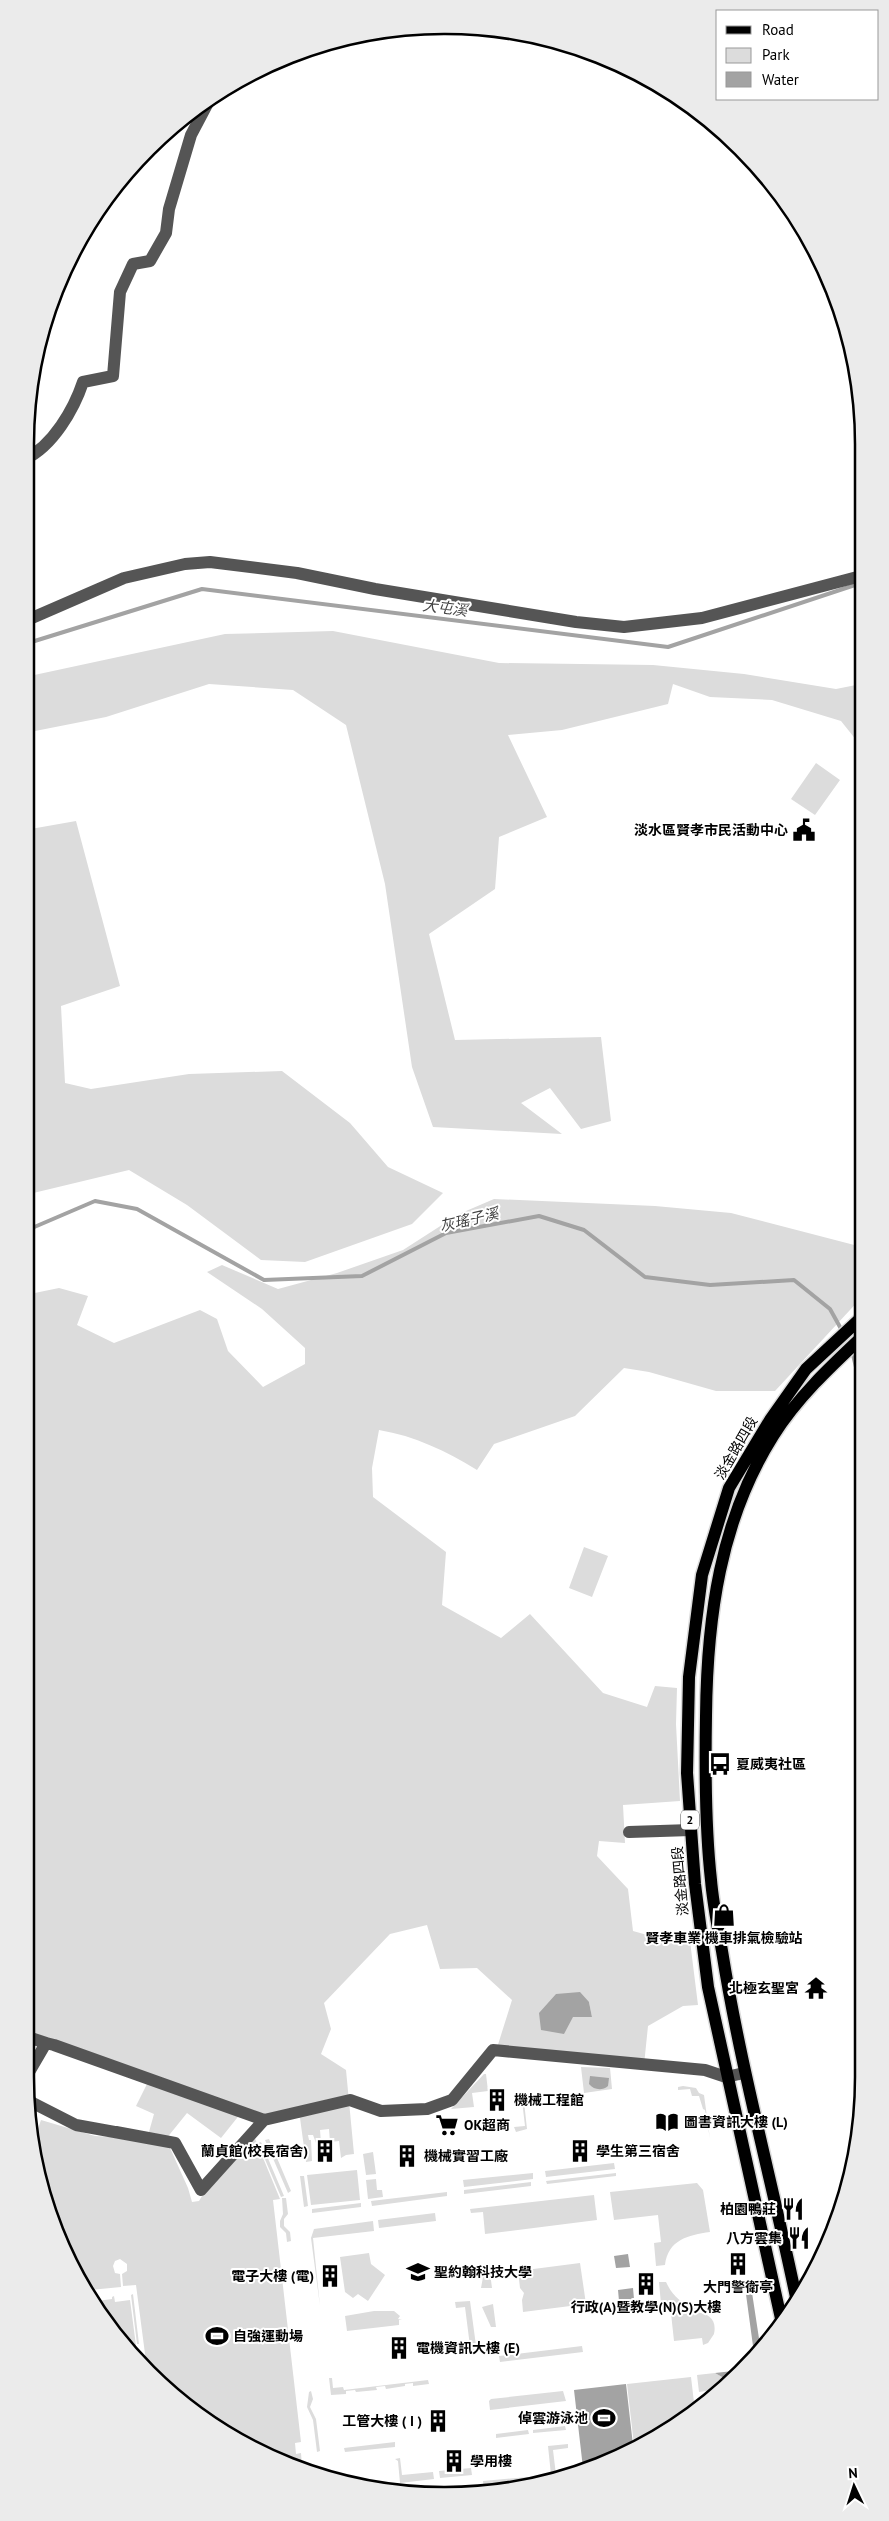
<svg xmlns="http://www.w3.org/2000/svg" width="889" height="2521" font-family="'PT Sans','Noto Sans TC',sans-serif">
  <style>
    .green { fill: #dcdcdc; fill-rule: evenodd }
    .water { fill: #a3a3a3 }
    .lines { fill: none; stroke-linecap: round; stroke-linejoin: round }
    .stream { stroke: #a3a3a3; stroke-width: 4 }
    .major-casing { stroke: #dbdbdb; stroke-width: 15 }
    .minor { stroke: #555; stroke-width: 12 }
    .major { stroke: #000; stroke-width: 12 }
    .labels { text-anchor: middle; stroke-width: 4; stroke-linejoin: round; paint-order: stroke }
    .shield { fill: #fff; stroke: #4c4c4c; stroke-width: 1 }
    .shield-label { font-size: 12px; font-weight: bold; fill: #000 }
    .poi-label { font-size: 14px; font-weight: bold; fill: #000; stroke: #fff; text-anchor: start }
    .street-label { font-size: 14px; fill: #000; stroke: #fff }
    .water-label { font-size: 15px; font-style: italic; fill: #444; stroke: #fff }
    .rim { fill: none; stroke: #000; stroke-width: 2.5 }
  </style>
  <rect width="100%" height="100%" fill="#fff"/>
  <path class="green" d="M333,631L499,663L653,665L744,674L836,689L861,684V746L841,721L772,700L710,697L673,684L668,704L562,730L508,735L547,817L499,837L495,889L429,934L455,1040L601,1037L611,1121L581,1129L550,1088L521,1103L562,1134L433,1127L412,1067L385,884L346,725L293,690L209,684L106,717L25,733V677L225,634Z
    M816,763L840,780L815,815L791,799Z
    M76,821L120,986L61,1006L65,1083L91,1089L189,1074L282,1071L350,1123L388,1167L443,1193L412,1224L305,1262L261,1260L187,1205L129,1170L25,1195V830Z
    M494,1199L655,1206L731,1213L862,1247V1297L775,1391H716L649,1372L624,1368L575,1416L494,1444L477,1470C446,1451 415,1436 379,1430L372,1468L373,1497L446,1552L442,1605L501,1638L530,1614L603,1693L647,1707L655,1686L677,1688L676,1724L680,1801L623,1805L625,1843L599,1841L597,1856L628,1889L633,1931L676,1943L690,1941L698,2005L683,2006L648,2026L644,2065L496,2051L512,2000L477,1968L440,1969L427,1925L390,1934L324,2003L331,2029L321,2054L346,2070L354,2154L346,2155L341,2158L339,2141L330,2142L329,2129L320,2130L321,2143H316L313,2135H308L309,2140H311L312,2161L306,2162L300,2118L241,2113L221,2138L187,2113L166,2139L188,2188L192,2202L199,2201L210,2183L254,2136L280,2199L273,2200L301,2442L295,2443L296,2454L301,2453L302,2466L259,2453L189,2409L147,2369L136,2285L123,2286L122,2274L127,2271V2264L120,2259L115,2261L113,2266L115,2273L120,2274L121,2287L90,2290L57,2237L33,2158L32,2146L41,2120L95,2136L147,2139L154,2114L136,2106L150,2078L25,2034V1295L59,1288L88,1296L77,1325L114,1343L200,1310L217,1319L228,1351L263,1387L305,1364V1348L262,1309L207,1272L222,1265L278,1289L337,1273L403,1250L459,1214ZM589,2002L592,2017H573Z
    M584,1547L608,1556L592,1597L569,1588Z
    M581,2067L610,2068L612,2089L584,2093Z
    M484,2074H486L488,2091L472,2093L474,2107L451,2109Z
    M683,2086L696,2088L699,2093L704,2095L710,2139L705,2110L703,2109L699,2096H692L690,2089L678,2090V2087Z
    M521,2092H523L527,2129L516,2132L514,2127L525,2126Z
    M269,2139L291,2191L288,2193L265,2140Z
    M261,2142L284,2196L281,2197L258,2143Z
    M373,2152L376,2174L366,2175L363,2154Z
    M614,2163L615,2169L546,2177L545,2171Z
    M357,2170L360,2200L311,2205L307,2175Z
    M533,2173V2179L464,2187L463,2180Z
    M616,2173V2176L547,2184L546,2181Z
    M300,2176H304L308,2206L304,2207Z
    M376,2179L377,2190H382L383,2197L368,2199L366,2180Z
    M531,2182V2186L464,2194V2190Z
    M697,2183L703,2190L710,2232C688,2235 668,2240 665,2265L656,2266L654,2243L661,2242L658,2215L614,2220L610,2192Z
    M447,2192V2196L372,2206L371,2201Z
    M594,2195L597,2220L485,2234L483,2212L471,2213L470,2209Z
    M282,2198H286L288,2214L284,2219V2226L290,2232L291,2241L287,2242L286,2233L280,2227V2221L283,2214Z
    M361,2203V2207L312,2213V2209Z
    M435,2213L436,2221L379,2228L378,2220Z
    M373,2221L374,2231L313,2238L320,2306L311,2238L314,2229Z
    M369,2253L371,2264L385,2275L368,2301L358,2294L353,2298L345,2292L340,2257Z
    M580,2263L586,2304L523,2312L522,2300L524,2293L520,2288L518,2271Z
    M489,2265L492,2288H481L485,2266Z
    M659,2282H666C672,2295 681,2304 696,2308V2312C709,2314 717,2319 714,2334L708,2343L703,2345L702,2338L674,2341L670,2304H661Z
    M133,2294L139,2344H137L131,2295Z
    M114,2296L115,2302L130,2300L138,2361L129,2353L97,2301L112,2299V2297Z
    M470,2301L477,2353L471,2354L465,2307L456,2308L455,2302Z
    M493,2304L496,2327H491L482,2307Z
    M374,2311H394L400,2316L398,2319L402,2320H399V2325L347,2331L345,2316Z
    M582,2346L583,2352L500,2362L499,2356Z
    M715,2373L731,2382L708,2401L706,2391L699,2392L697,2375Z
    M691,2377L695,2411L678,2425L634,2445L627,2384Z
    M329,2378H332L333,2388L343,2387L344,2390L428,2380L429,2384L413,2386V2383L405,2384V2386L386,2389L385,2386L376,2387L377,2390L356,2392L355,2390L346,2391V2394L331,2395Z
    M311,2391L313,2399L310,2407L316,2419L320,2451L317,2452L313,2420L307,2407L309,2392Z
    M563,2391L566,2401L490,2410L489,2401L491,2399Z
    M565,2426L566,2430L533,2433V2430Z
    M528,2430L529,2434L496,2438V2434Z
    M395,2442V2447L345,2452L344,2448Z
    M568,2444V2448L553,2450L556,2475L571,2474L553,2482L484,2493L483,2481L551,2475L548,2446Z
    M400,2458L402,2475L433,2472L434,2479L400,2483L398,2461L395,2459Z
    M471,2468L472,2475L440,2478L439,2471Z"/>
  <path class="water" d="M580,1992L589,2002L592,2017H573L564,2034L541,2030L539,2013L556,1994Z
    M590,2076L609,2078L608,2086C602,2091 594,2090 589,2084Z
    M628,2254L630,2267L616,2268L614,2256Z
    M751,2286L760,2345L753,2346L745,2287Z
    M633,2288L634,2299L619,2301L618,2290Z
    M733,2371L734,2379L731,2382L715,2373Z
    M626,2384L633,2445L583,2468L574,2390Z"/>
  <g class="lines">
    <path class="stream" d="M25,644L202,589L668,647L861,583
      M25,1231L95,1201L137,1209L264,1280L362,1276L446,1233L539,1216L584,1230L645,1277L710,1285L794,1280L830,1309L850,1345
      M852,1351L863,1395"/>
    <defs>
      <path id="major" d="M797,2302C773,2185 741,2070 722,1951C718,1928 713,1904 711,1880C705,1826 705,1771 706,1716C707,1618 720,1520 773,1436C797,1398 830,1367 862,1337
        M782,2323L708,1987L695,1884L687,1773L689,1677L702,1575L729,1488L770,1420L806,1369L862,1317"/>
    </defs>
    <use href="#major" class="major-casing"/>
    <path class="minor" d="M25,459C53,446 74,409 83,382L113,376L120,292L133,264L150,261L166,233L169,209L191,135L210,99
      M25,621L124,578L185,564L210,562L297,573L375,589L576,622L624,627L702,618L861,576
      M629,1832L691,1830
      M25,2036L46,2043
      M25,2079L46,2043L54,2045L264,2120L350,2100L381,2111L427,2109L452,2100L493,2050L705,2070L726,2077L744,2073
      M27,2100L76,2125L175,2143L116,2132
      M175,2143L201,2190L264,2120"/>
    <use href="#major" class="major"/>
  </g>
  <defs>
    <symbol id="civic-bare" viewBox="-9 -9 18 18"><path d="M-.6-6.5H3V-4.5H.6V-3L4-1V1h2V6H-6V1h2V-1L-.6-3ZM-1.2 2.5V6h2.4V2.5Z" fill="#000" stroke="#fff" stroke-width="2.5" paint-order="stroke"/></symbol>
    <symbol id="bus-bare" viewBox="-9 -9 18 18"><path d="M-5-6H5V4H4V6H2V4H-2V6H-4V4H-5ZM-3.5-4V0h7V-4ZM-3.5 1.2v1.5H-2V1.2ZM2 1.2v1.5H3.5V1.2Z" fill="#000" stroke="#fff" stroke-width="2.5" paint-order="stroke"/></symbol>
    <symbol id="shop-bare" viewBox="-9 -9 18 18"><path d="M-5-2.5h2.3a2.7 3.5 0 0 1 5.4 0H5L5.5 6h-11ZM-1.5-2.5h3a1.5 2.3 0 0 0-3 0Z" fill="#000" stroke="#fff" stroke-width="2.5" paint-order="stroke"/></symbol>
    <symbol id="temple-bare" viewBox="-9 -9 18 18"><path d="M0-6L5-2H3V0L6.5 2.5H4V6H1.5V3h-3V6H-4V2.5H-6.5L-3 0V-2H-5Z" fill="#000" stroke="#fff" stroke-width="2.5" paint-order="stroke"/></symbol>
    <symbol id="building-bare" viewBox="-9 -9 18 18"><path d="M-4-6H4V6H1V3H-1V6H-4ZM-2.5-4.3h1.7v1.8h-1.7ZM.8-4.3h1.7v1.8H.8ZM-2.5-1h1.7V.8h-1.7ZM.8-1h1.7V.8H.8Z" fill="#000" stroke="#fff" stroke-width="2.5" paint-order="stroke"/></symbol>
    <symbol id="library-bare" viewBox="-9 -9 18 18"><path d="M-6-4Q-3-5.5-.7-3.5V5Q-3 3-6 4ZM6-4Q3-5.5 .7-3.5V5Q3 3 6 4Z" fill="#000" stroke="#fff" stroke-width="2.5" paint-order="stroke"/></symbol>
    <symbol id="supermarket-bare" viewBox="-9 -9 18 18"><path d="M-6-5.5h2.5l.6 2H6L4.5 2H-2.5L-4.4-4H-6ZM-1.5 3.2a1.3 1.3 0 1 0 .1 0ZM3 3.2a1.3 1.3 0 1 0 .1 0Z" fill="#000" stroke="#fff" stroke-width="2.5" paint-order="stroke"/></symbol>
    <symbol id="restaurant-bare" viewBox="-9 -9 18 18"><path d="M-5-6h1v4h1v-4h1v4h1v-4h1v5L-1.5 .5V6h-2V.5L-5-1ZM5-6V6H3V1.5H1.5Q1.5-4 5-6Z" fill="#000" stroke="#fff" stroke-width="2.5" paint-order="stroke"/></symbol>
    <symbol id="university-bare" viewBox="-9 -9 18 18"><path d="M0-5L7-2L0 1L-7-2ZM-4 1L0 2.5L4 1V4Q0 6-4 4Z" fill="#000" stroke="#fff" stroke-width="2.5" paint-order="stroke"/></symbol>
    <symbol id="stadium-bare" viewBox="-9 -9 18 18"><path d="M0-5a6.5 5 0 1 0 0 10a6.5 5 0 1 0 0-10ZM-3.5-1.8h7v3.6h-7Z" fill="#000" stroke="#fff" stroke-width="2.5" paint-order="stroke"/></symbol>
  </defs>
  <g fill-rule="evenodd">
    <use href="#civic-bare" x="788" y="814" width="32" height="32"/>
    <use href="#bus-bare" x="704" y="1748" width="32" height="32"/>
    <use href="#shop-bare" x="708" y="1899" width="32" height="32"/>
    <use href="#temple-bare" x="800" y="1972" width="32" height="32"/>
    <use href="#building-bare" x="481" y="2084" width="32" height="32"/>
    <use href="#library-bare" x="651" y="2106" width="32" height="32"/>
    <use href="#supermarket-bare" x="431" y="2109" width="32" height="32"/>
    <use href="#building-bare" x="309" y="2135" width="32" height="32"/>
    <use href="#building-bare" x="564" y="2135" width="32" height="32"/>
    <use href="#building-bare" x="391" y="2140" width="32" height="32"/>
    <use href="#restaurant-bare" x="777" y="2193" width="32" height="32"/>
    <use href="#restaurant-bare" x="783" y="2222" width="32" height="32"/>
    <use href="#building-bare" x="722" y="2248" width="32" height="32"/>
    <use href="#university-bare" x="402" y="2256" width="32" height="32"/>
    <use href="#building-bare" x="314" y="2260" width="32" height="32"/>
    <use href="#building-bare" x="630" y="2268" width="32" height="32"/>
    <use href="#stadium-bare" x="201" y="2320" width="32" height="32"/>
    <use href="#building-bare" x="383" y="2332" width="32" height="32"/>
    <use href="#stadium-bare" x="588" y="2402" width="32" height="32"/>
    <use href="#building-bare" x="422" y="2405" width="32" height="32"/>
    <use href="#building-bare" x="438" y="2445" width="32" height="32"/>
  </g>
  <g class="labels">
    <rect class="shield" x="681" y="1810.5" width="18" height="19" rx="4"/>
    <g class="shield-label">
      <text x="690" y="1824">2</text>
    </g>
    <g class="poi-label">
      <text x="788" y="835" text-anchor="end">淡水區賢孝市民活動中心</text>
      <text x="736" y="1769">夏威夷社區</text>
      <text x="724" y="1943" text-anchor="middle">賢孝車業 機車排氣檢驗站</text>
      <text x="799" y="1993" text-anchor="end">北極玄聖宮</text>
      <text x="514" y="2105">機械工程館</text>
      <text x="684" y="2127">圖書資訊大樓 (L)</text>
      <text x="464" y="2130">OK超商</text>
      <text x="308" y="2156" text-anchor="end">蘭貞館(校長宿舍)</text>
      <text x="596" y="2156">學生第三宿舍</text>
      <text x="424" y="2161">機械實習工廠</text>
      <text x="776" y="2214" text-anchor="end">柏園鴨莊</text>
      <text x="782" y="2243" text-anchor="end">八方雲集</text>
      <text x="434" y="2277">聖約翰科技大學</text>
      <text x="314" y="2281" text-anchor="end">電子大樓 (電)</text>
      <text x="738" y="2292" text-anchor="middle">大門警衛亭</text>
      <text x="646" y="2312" text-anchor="middle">行政(A)暨教學(N)(S)大樓</text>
      <text x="233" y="2341">自強運動場</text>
      <text x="416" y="2353">電機資訊大樓 (E)</text>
      <text x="588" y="2423" text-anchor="end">倬雲游泳池</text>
      <text x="422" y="2426" text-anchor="end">工管大樓 ( I )</text>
      <text x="470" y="2466">學用樓</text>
    </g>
    <g class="street-label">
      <text transform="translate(736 1448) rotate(-60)" y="5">淡金路四段</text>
      <text transform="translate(680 1881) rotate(-95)" y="5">淡金路四段</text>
    </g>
    <g class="water-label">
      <text transform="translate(445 608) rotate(7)" y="5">大屯溪</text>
      <text transform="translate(469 1220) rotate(-13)" y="5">灰瑤子溪</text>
    </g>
  </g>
  <path d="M0 0H889V2521H0ZM444 34H445A410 410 0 0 1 855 444V2077A410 410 0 0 1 445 2487H444A410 410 0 0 1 34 2077V444A410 410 0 0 1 444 34Z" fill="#ebebeb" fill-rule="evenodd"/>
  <path class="rim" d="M444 34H445A410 410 0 0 1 855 444V2077A410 410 0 0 1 445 2487H444A410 410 0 0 1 34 2077V444A410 410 0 0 1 444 34Z"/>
  <rect x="716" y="10" width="162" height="90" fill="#ffffff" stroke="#999999"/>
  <rect x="726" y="26" width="25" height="8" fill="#000000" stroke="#999999"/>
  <text x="762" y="35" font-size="15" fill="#000000">Road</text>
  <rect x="726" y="48" width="25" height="15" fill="#dcdcdc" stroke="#999999"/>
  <text x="762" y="60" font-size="15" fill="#000000">Park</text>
  <rect x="726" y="72" width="25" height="15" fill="#a3a3a3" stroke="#999999"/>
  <text x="762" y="85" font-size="15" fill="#000000">Water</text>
  <g transform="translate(854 2486) rotate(356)" stroke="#ffffff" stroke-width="4" paint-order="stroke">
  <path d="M0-4L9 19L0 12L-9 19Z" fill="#000000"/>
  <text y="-8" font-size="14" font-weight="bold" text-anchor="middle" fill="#000000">N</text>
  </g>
</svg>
